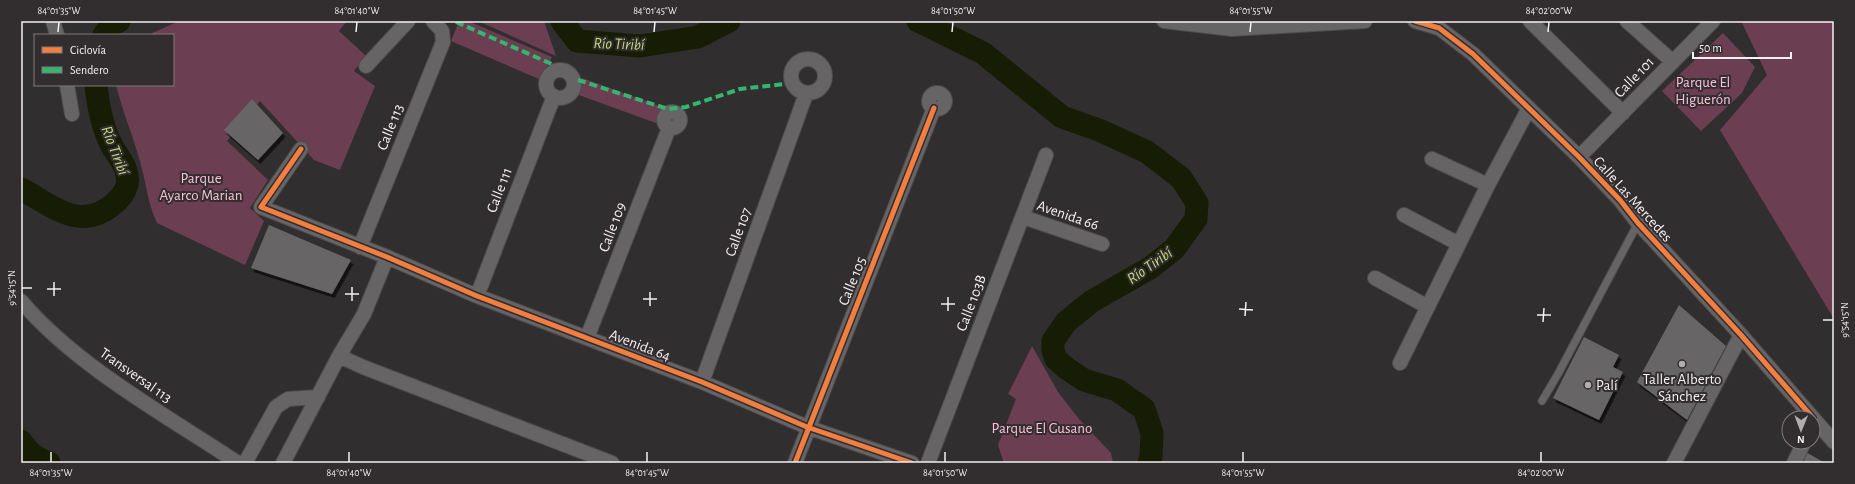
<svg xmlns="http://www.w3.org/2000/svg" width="1855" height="484" font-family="'Alegreya Sans',sans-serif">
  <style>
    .green { fill: #6c3e52 }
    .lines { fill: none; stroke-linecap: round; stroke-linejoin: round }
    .river { stroke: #171d04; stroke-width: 23 }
    .building { fill: #676566; filter: url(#shadow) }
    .lane-casing { stroke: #4d4b4c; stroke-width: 9 }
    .street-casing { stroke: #4d4b4c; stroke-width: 16 }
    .lane { stroke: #666465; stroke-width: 7 }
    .street { stroke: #666465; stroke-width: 14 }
    .quiet { stroke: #33b770; stroke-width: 4; stroke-dasharray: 8 4; stroke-linecap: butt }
    .cycleway-casing { stroke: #322d2f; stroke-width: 8 }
    .cycleway { stroke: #f27e40; stroke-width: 5 }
    .ticks { fill: none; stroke: #f4f1f2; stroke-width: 1.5 }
    .poi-dot { fill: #b0adae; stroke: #322d2f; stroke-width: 1.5 }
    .labels { text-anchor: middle; stroke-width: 4; stroke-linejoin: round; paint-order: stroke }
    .street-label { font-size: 15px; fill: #f4f1f2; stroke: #322d2f }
    .park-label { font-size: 15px; fill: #fac0d7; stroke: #322d2f }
    .poi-label { font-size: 15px; fill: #f4f1f2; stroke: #322d2f }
    .water-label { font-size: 16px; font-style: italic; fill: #c3d97d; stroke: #322d2f }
    .neatline { fill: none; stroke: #f4f1f2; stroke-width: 1.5 }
    .ticks-label { font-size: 10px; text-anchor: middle; fill: #f4f1f2 }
  </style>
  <defs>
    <filter id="shadow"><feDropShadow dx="2.5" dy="4" stdDeviation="0" flood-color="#0009"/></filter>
  </defs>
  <rect width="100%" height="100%" fill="#312e2f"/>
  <path class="green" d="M179,21H347L339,31L366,56L354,71L375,86L340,170L314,160L260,101L227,141L268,180L250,208L264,221L245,265L157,223C147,202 146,180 139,158C132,133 122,110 116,85H173V35H148Z
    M459,21H468L552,57L541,80L451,41Z
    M478,21H544L556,56Z
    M1741,21H1834V319L1720,130L1767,75Z
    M1723,33L1755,67L1742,93L1701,131L1662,91Z
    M582,78L662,107L656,123L576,94Z
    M1032,346L1058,392L1079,419L1111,453L1113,463H1004L998,445L1016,399L1008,394Z"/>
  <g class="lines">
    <path class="river" d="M562,21L577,41L640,46L698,37L729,21
      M918,21L983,53L1062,117L1099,130L1147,152L1181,178L1197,203L1196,219L1174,249L1150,268L1092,301L1066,322L1053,341V350L1056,359L1066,368L1084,380L1117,390L1144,409L1152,433L1151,457L1149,463
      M104,35L111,25L119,21
      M21,189C55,207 82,234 117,201C126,192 130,183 126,171C124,162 115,153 111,144C102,127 98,104 96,85
      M21,441C28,453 36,458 49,463"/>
  </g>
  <path class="building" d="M252,99L283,133L258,160L224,130Z
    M269,225L351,260L332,294L251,268Z
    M1679,305L1726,346L1687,420L1637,382Z
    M1584,337L1619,355L1613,367L1623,372L1599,420L1553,398Z
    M1804,451L1825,463H1799Z"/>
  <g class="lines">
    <defs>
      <path id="lane" d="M1542,401L1558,374L1638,223"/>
      <path id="street" d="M53,21L57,35
        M1164,21L1232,29L1365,21
        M1415,21L1439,28L1473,54L1579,157L1620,200L1638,223L1741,335L1813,418
        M1530,21L1623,113
        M1627,21L1673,62
        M791 76a17 17 0 1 1 34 0a17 17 0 1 1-34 0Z
        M366,66L408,21
        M546 84a14 14 0 1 1 28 0a14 14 0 1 1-28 0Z
        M67,85L72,114
        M929 101a8 8 0 1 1 16 0a8 8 0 1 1-16 0Z
        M664 120a8 8 0 1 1 16 0a8 8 0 1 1-16 0Z
        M301,149L261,207L387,257L477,296L702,382L807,427L912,463
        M1579,157L1713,21
        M1432,159L1488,185
        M1404,215L1459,244
        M1023,217L1102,244
        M360,247L443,42L442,31L433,21
        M1375,278L1428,307
        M477,296L554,96
        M21,301C76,366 167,416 238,463
        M587,338L669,128
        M339,356L363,367L612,463
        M1400,363L1488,185L1529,108
        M702,382L806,94
        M1813,418L1834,442
        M245,463L276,407L288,399L318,397
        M283,463L339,356L364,314L387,257
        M795,463L934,108
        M928,463L1046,155
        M1674,463L1741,335
        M1794,463L1804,442"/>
    </defs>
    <use href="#lane" class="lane-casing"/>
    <use href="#street" class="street-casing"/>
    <use href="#lane" class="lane"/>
    <use href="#street" class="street"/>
    <path class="quiet" d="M456,22L554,65
      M578,80L668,109L686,107L740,89L785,84"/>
    <defs>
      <path id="cycleway" d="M1415,21L1439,28L1473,54L1579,157L1620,200L1638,223L1741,335L1813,418
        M301,149L261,207L387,257L477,296L702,382L807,427L912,463
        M795,463L934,108"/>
    </defs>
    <use href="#cycleway" class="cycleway-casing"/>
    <use href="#cycleway" class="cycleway"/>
  </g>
  <path class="ticks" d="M58,32L59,22M356,32L357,22M654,32L655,22M952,32L953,22M1250,32L1251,22M1548,32L1549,22M22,288H32M47,289H61M345,294H359M54,296V282M643,299H657M352,301V287M941,304H955M650,306V292M1239,309L1253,310M948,311V297M1537,315H1551M1245,316L1246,302M1823,320H1833M1543,322L1544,308M51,462V452M349,462V452M647,462V452M945,462V452M1243,462V452M1541,462V452"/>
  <g class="poi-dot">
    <circle cx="1682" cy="364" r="4"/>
    <circle cx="1588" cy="385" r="4"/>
  </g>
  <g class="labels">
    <g class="street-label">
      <text transform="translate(1634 77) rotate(-46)" y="5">Calle 101</text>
      <text transform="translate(390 127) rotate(-68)" y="5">Calle 113</text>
      <text transform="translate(499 190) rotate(-69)" y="5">Calle 111</text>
      <text transform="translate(1633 199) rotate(48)" y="5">Calle Las Mercedes</text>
      <text transform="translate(1068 215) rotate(19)" y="5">Avenida 66</text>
      <text transform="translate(612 227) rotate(-69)" y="5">Calle 109</text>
      <text transform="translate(738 232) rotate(-70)" y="5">Calle 107</text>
      <text transform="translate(852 281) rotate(-68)" y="5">Calle 105</text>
      <text transform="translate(971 303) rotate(-69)" y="5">Calle 103B</text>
      <text transform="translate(640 345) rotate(21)" y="5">Avenida 64</text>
      <text transform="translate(136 375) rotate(35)" y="5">Transversal 113</text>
    </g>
    <g class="park-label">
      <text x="1703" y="87">Parque El<tspan x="1703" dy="17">Higuerón</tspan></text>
      <text x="201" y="183">Parque<tspan x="201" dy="17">Ayarco Marian</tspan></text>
      <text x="1042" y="433">Parque El Gusano</text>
    </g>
    <g class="poi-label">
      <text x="1682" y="384">Taller Alberto<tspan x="1682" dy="17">Sánchez</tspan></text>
      <text x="1596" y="390" text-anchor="start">Palí</text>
    </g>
    <g class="water-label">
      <text transform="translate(619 43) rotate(2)" y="6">Río Tiribí</text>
      <text transform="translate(116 150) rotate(69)" y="6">Río Tiribí</text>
      <text transform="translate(1149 265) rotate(-35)" y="6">Río Tiribí</text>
    </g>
  </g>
  <rect width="1855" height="484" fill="none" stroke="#322d2f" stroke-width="44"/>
  <rect x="34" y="34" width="140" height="52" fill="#322d2f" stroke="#807b7d"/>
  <rect x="42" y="47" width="20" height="6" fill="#f27e40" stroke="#807b7d"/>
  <text x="70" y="54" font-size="12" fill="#f4f1f2">Ciclovía</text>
  <rect x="42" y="67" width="20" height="6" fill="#33b770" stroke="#807b7d"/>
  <text x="70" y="74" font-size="12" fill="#f4f1f2">Sendero</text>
  <g transform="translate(1801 430) rotate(181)"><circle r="19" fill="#322d2f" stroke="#807b7d"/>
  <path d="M0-3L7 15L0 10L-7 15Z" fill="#b0adae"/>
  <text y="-6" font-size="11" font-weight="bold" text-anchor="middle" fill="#f4f1f2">N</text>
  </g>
  <path d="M1693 52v6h98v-6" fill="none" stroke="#f4f1f2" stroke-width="2"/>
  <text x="1699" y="52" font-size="12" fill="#f4f1f2" stroke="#322d2f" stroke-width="3" paint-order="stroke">50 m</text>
  <rect x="22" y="22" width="1811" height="440" class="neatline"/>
  <g class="ticks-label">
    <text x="59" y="14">84°01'35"W</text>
    <text x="357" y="14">84°01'40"W</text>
    <text x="655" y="14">84°01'45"W</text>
    <text x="953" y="14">84°01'50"W</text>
    <text x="1251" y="14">84°01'55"W</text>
    <text x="1549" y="14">84°02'00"W</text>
    <text transform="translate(11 288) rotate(-90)" y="4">9°54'15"N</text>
    <text transform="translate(1844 320) rotate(-90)" y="4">9°54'15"N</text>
    <text x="51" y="476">84°01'35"W</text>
    <text x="349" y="476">84°01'40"W</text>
    <text x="647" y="476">84°01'45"W</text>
    <text x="945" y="476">84°01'50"W</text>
    <text x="1243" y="476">84°01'55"W</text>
    <text x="1541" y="476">84°02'00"W</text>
  </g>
</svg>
